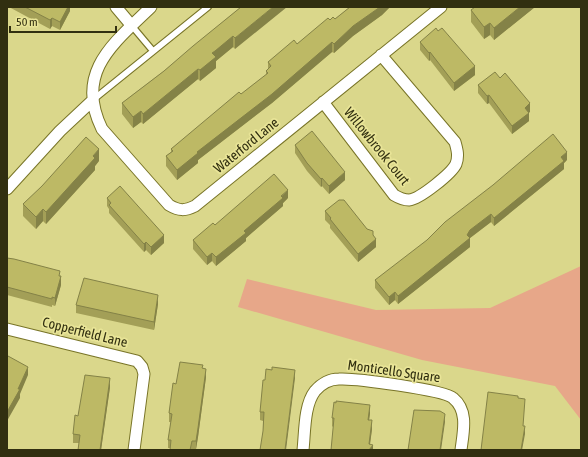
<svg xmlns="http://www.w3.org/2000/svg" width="588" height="457" font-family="'Asap Condensed',sans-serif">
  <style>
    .green { fill: #e7a789 }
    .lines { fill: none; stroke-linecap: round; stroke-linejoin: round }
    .lane-casing { stroke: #787427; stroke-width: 8 }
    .street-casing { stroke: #787427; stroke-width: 13 }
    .lane { stroke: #fff; stroke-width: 5.5 }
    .street { stroke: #fff; stroke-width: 11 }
    .wall { fill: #a39f57 }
    .shaded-wall { fill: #848247 }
    .building { fill: #bdb965; stroke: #848247 }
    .labels { text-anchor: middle; stroke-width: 3.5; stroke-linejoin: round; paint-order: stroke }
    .street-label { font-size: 14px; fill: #312f10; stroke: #e8e497 }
  </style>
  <rect width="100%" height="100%" fill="#dad78b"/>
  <path class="green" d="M581,266V420L555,386L422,360L238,307L247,279L376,310L490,308Z"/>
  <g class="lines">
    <defs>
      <path id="lane" d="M132,26L153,51
        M94,99L208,7"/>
      <path id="street" d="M116,7L132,26
        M151,7C114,43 74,72 102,129L169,205C179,211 185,211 195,206L441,7
        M323,102L394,195C399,198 404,200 409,200C420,199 452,173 456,164C459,156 457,149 455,142L381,55
        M7,189L60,131L92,101
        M7,329L137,361L142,367L144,374L134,450
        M303,450C305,432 304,405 315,391C321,384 330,379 339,379C355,378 444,390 453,398C469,411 463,433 461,450"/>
    </defs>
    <use href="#lane" class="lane-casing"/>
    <use href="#street" class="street-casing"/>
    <use href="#lane" class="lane"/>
    <use href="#street" class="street"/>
  </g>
  <path class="wall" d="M9,7H70V11L60,30L52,26L50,29Z
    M241,7L235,49L233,47L216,61V68L200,81L198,79L143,124L141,122L133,128L122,114V103L164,71Z
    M350,7H390L382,15L353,36L334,53L332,52L272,103L198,160V163L177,180L166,166V156L171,152V149L266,75V71L268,69V62L297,44L330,20L335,19Z
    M535,7L494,40L490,35L484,39L471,22V10Z
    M420,42L475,75L454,91L430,60L429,61L420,50Z
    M478,85L530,112H529V121L512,134L489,103L487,104L478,93Z
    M295,145L345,180L329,194L322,186L321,187L307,171L295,153Z
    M567,160L564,163V169L494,226L491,222L470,238V247L398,304L395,300L389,305L375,288V280Z
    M99,161L95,166V170L46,224L43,221L36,229L23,216V204Z
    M107,198L164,243L151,255L146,250L144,252L109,213V209L107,206Z
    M288,198L283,203V206L246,238V241L216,266L212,261L207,265L193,249V240L215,225Z
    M325,211L367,229L373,235L376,247L358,262L330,228V225L325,220Z
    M7,258L60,276L61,285L55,306L52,305V307L7,295Z
    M158,304L154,330L76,313V305Z
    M203,368L206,377L198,437L196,449H192L191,450H170V448H168V440L171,422H169V413L176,384Z
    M295,378L263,431V421L260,420V412Z
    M110,387L101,450H78L79,443H73V434L78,416Z
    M370,413L369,420L372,429L370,445L373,450L333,427L332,426V418Z"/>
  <path class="shaded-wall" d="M68,7H70V11L60,30V22Z
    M273,7H287L235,49V38Z
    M380,7H390L382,15L353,36L334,53V44L353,26Z
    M520,7H535L494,40V28Z
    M52,18V26L50,29V20Z
    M490,23V35L484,39V27Z
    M233,36V47L216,61V68L200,81V70L212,53Z
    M332,42V52L272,103L198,160V163L177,180V170L197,152Z
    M430,52V60L429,61V53Z
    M475,66V75L454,91V83Z
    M198,69V79L143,124V114Z
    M489,95V103L487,104V96Z
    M530,103V112L527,114L529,113V121L512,134V126L525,108Z
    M141,111V122L133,128V117Z
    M99,149V161L95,166V170L46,224V212Z
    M567,152V160L564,163V169L494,226V218L561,157Z
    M345,172V180L329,194V186Z
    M322,178V186L321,187V179Z
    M288,190V198L283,203V206L246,238V241L216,266V257Z
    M43,209V221L36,229V217Z
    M491,214V222L470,238V247L398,304V296L467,235L470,230Z
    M164,235V243L151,255V247Z
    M376,239V247L358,262V254Z
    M146,242V250L144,252V244Z
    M212,253V261L207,265V257Z
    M61,276V285L55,306V298Z
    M395,292V300L389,305V297Z
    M158,295V304L154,330V322Z
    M28,367V375L20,394V398L7,421V412Z
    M206,369V377L198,437L196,449V441Z
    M295,370V378L286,450H285Z
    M110,378V387L101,450H100Z
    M370,405V413L368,428V420Z
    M445,414V422L441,450H440Z
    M372,420V429L369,450V444Z
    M525,426V434L522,450H521Z
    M373,445V450H369Z"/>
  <path class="building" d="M25,7H68L60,22L52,18L50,20Z
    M241,7H273L235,38L233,36L215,51L212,53L216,57L200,70L198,69L143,114L141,111L133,117L122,103L164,71L193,46Z
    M350,7H380L353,26L334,44L332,42L272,94L197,152L198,153L177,170L166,156L173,151L171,149L239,92L241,94L268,73L266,71L271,66L268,62L294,40L297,44L328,18L330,20L333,17L335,19Z
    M475,7H520L494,28L490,23L484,27L471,10Z
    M436,28L438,31L442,28L475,66L454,83L430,52L429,53L420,42Z
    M495,72L500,78L505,73L530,103L525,108L529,113L512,126L489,95L487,96L478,85Z
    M312,131L345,172L329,186L322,178L321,179L307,163L295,145Z
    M553,134L567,152L561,157L564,161L494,218L491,214L470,230L467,235L470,238L398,296L395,292L389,297L375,280L427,240L445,222L493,185Z
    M86,137L99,149L93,156L95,158L46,212L43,209L36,217L23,204L42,186Z
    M274,174L288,190L281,196L283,198L244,231L246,233L216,257L212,253L207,257L193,240L213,223L215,225Z
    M120,186L164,235L151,247L146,242L144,244L109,205L111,203L107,198Z
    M339,200H344L367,229L373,231V235L376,239L358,254L330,219L331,218L325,211Z
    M7,258L14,259L60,271L59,276H61L55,298L52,297V299L7,287Z
    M84,278L158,295L154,322L76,305Z
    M8,356L28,367L18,389H20L7,412V358Z
    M180,362L203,365L202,368L206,369L198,428L196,441H192L190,450H170L171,440H168L172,414L169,413L173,383L176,384Z
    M272,367L295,370L285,450H260L263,431L264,412H260L263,380H265L266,369L272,370Z
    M85,375L110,378L100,450H78L80,435L73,434L75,415L78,416Z
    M488,392L518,396V398L525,399L523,426H525L521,450H481Z
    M336,401L370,405L368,420H372L369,444L373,445L369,450H331L334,418H332L334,402L336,403Z
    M414,410L440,411L445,414L440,450H408Z"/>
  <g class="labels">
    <g class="street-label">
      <text transform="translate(246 145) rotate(-39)" y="5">Waterford Lane</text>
      <text transform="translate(377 146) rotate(51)" y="5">Willowbrook Court</text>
      <text transform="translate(85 332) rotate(14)" y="5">Copperfield Lane</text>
      <text transform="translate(394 371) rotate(8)" y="5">Monticello Square</text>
    </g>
  </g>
  <rect width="588" height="457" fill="none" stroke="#312f10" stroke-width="16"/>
  <path d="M10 26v6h106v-6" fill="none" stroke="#312f10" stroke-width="2"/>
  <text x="16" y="26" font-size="12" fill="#312f10" stroke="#e8e497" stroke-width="3" paint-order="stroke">50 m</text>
</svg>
